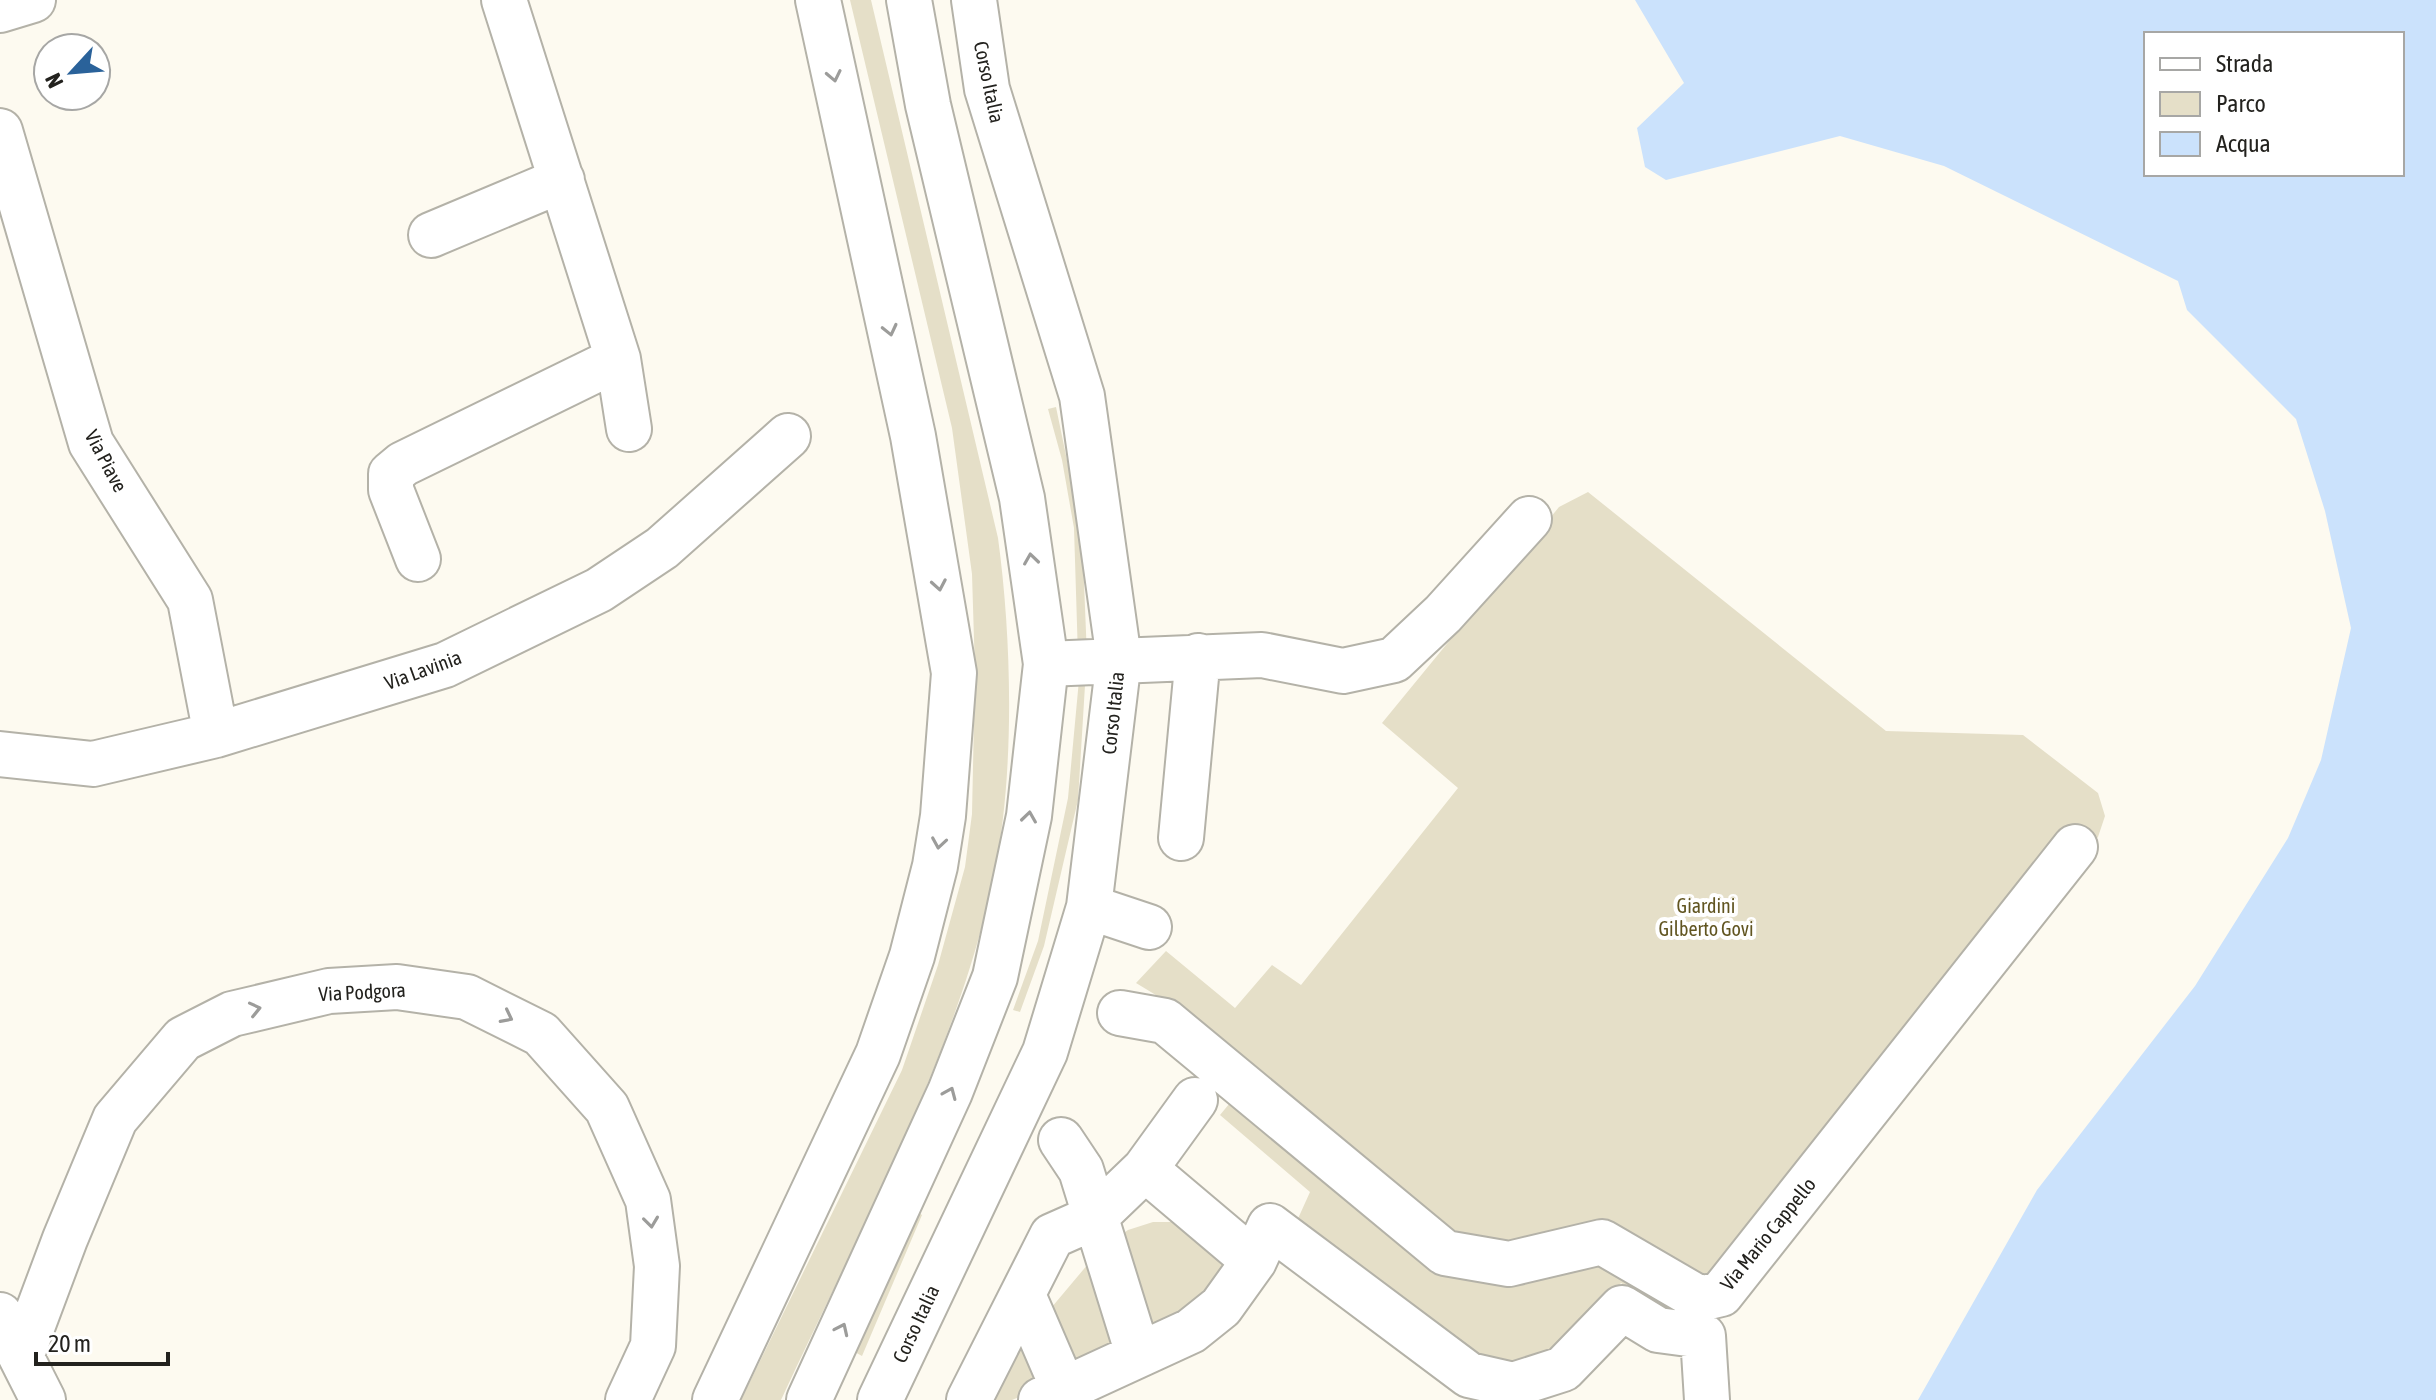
<svg xmlns="http://www.w3.org/2000/svg" width="2436" height="1400" font-family="'Asap Condensed',sans-serif">
  <style>
    .green { fill: #e5dfc8 }
    .water { fill: #cbe2fc; fill-rule: evenodd }
    .lines { fill: none; stroke-linecap: round; stroke-linejoin: round }
    .minor-casing { stroke: #b4b2a8; stroke-width: 48 }
    .major-casing { stroke: #b4b2a8; stroke-width: 48 }
    .minor { stroke: #fff; stroke-width: 44 }
    .major { stroke: #fff; stroke-width: 44 }
    .oneway { stroke: #9c9c9a }
    .labels { text-anchor: middle; stroke-width: 8; stroke-linejoin: round; paint-order: stroke }
    .street-label { font-size: 20px; fill: #23221e; stroke: #fff }
    .park-label { font-size: 20px; fill: #615521; stroke: #fff }
  </style>
  <rect width="100%" height="100%" fill="#fdfaf0"/>
  <path class="green" d="M850,0H871L998,538C1012,641 1015,773 994,875C958,1053 857,1235 781,1400H741L902,1070L938,965L965,867L972,814L975,672L972,574L952,428Z
    M1056,407L1082,533L1087,657H1078L1074,528L1062,460L1048,409Z
    M1588,492L1886,731L2023,735L2098,793L2105,816L2098,837L1728,1305L1669,1311L1621,1283L1571,1340L1544,1363L1486,1369L1296,1223L1310,1192L1220,1115L1239,1092L1174,1006L1136,983L1166,951L1235,1008L1272,965L1301,985L1458,788L1382,723L1559,507Z
    M1080,669H1086L1078,800L1044,946L1020,1012L1013,1010L1038,941L1068,798Z
    M914,1210L922,1215L862,1356L853,1351Z
    M1153,1222H1182L1226,1254L1225,1279L1144,1342L1111,1242L1128,1230Z
    M1099,1251L1127,1349L1067,1377L1041,1320Z
    M1030,1330L1053,1383L1012,1400H991Z"/>
  <path class="water" d="M1635,0H2436V1400H1918L2037,1190L2195,986L2288,838L2321,760L2351,628L2325,511L2296,419L2187,310L2178,281L1944,166L1840,136L1666,180L1645,167L1637,128L1684,83ZM2146,34H2402V174H2146Z"/>
  <g class="lines">
    <defs>
      <path id="minor" d="M504,0L618,359L629,429
        M0,10L33,0
        M0,131L91,443L190,600L216,735
        M431,235L562,180
        M418,559L391,490V474L403,464L618,359
        M1046,664L1262,655L1343,671L1394,660L1443,614L1529,519
        M0,754L93,764L216,735L445,665L599,590L662,548L788,436
        M1181,838L1198,656
        M1089,907L1149,927
        M1120,1013L1165,1021L1445,1253L1509,1264L1602,1242L1700,1299L1721,1294L2075,847
        M1061,1140L1081,1170L1138,1354
        M1145,1169L1254,1261
        M1023,1295L1064,1390
        M0,1315L43,1400
        M22,1354L65,1239L115,1119L183,1039L232,1014L329,991L397,987L467,997L541,1034L607,1108L648,1200L657,1266L653,1346L628,1400
        M880,1400L1045,1052L1089,907L1119,659L1082,396L987,89L974,0
        M969,1400L1052,1236L1095,1217L1145,1169L1195,1100
        M1041,1400L1191,1331L1221,1307L1254,1261L1270,1226L1469,1375L1513,1385L1563,1369L1622,1308L1658,1330L1703,1336L1707,1400"/>
      <path id="major" d="M715,1400L878,1054L912,956L935,866L943,816L954,673L913,436L818,0
        M809,1400L950,1092L995,977L1029,816L1046,664L1022,498L928,105L909,0"/>
    </defs>
    <use href="#minor" class="minor-casing"/>
    <use href="#major" class="major-casing"/>
    <use href="#minor" class="minor"/>
    <use href="#major" class="major"/>
  </g>
  <defs><path id="oneway-chevron" d="M-2-3.5L2.5 0L-2 3.5" fill="none" stroke-width="1.6" stroke-linecap="round" stroke-linejoin="round" transform="scale(2)"/></defs>
  <g class="oneway">
    <use href="#oneway-chevron" transform="translate(834 76) rotate(78)"/>
    <use href="#oneway-chevron" transform="translate(890 330) rotate(77)"/>
    <use href="#oneway-chevron" transform="translate(1031 559) rotate(-98)"/>
    <use href="#oneway-chevron" transform="translate(939 585) rotate(80)"/>
    <use href="#oneway-chevron" transform="translate(1029 817) rotate(-82)"/>
    <use href="#oneway-chevron" transform="translate(939 843) rotate(99)"/>
    <use href="#oneway-chevron" transform="translate(255 1009) rotate(-13)"/>
    <use href="#oneway-chevron" transform="translate(507 1017) rotate(27)"/>
    <use href="#oneway-chevron" transform="translate(950 1093) rotate(-67)"/>
    <use href="#oneway-chevron" transform="translate(651 1222) rotate(83)"/>
    <use href="#oneway-chevron" transform="translate(842 1329) rotate(-65)"/>
  </g>
  <g class="labels">
    <g class="street-label">
      <text transform="translate(989 82) rotate(78)" y="7">Corso Italia</text>
      <text transform="translate(106 461) rotate(62)" y="7">Via Piave</text>
      <text transform="translate(423 670) rotate(-20)" y="7">Via Lavinia</text>
      <text transform="translate(1113 713) rotate(-84)" y="7">Corso Italia</text>
      <text transform="translate(362 992) rotate(-3)" y="7">Via Podgora</text>
      <text transform="translate(1768 1234) rotate(-51)" y="7">Via Mario Cappello</text>
      <text transform="translate(916 1324) rotate(-65)" y="7">Corso Italia</text>
    </g>
    <g class="park-label">
      <text x="1706" y="913">Giardini<tspan x="1706" dy="23">Gilberto Govi</tspan></text>
    </g>
  </g>
  <rect x="2144" y="32" width="260" height="144" fill="#ffffff" stroke="#a7a7a5" stroke-width="2"/>
  <rect x="2160" y="58" width="40" height="12" fill="#ffffff" stroke="#a7a7a5" stroke-width="2"/>
  <text x="2216" y="72" font-size="24" fill="#23221e">Strada</text>
  <rect x="2160" y="92" width="40" height="24" fill="#e5dfc8" stroke="#a7a7a5" stroke-width="2"/>
  <text x="2216" y="112" font-size="24" fill="#23221e">Parco</text>
  <rect x="2160" y="132" width="40" height="24" fill="#cbe2fc" stroke="#a7a7a5" stroke-width="2"/>
  <text x="2216" y="152" font-size="24" fill="#23221e">Acqua</text>
  <g transform="translate(72 72) rotate(244)"><circle r="38" fill="#ffffff" stroke="#a7a7a5" stroke-width="2"/>
  <path d="M0-6L14 30L0 20L-14 30Z" fill="#2a629a"/>
  <text y="-12" font-size="22" font-weight="bold" text-anchor="middle" fill="#23221e">N</text>
  </g>
  <path d="M36 1352v12h132v-12" fill="none" stroke="#23221e" stroke-width="4"/>
  <text x="48" y="1352" font-size="24" fill="#23221e" stroke="#ffffff" stroke-width="6" paint-order="stroke">20 m</text>
</svg>
